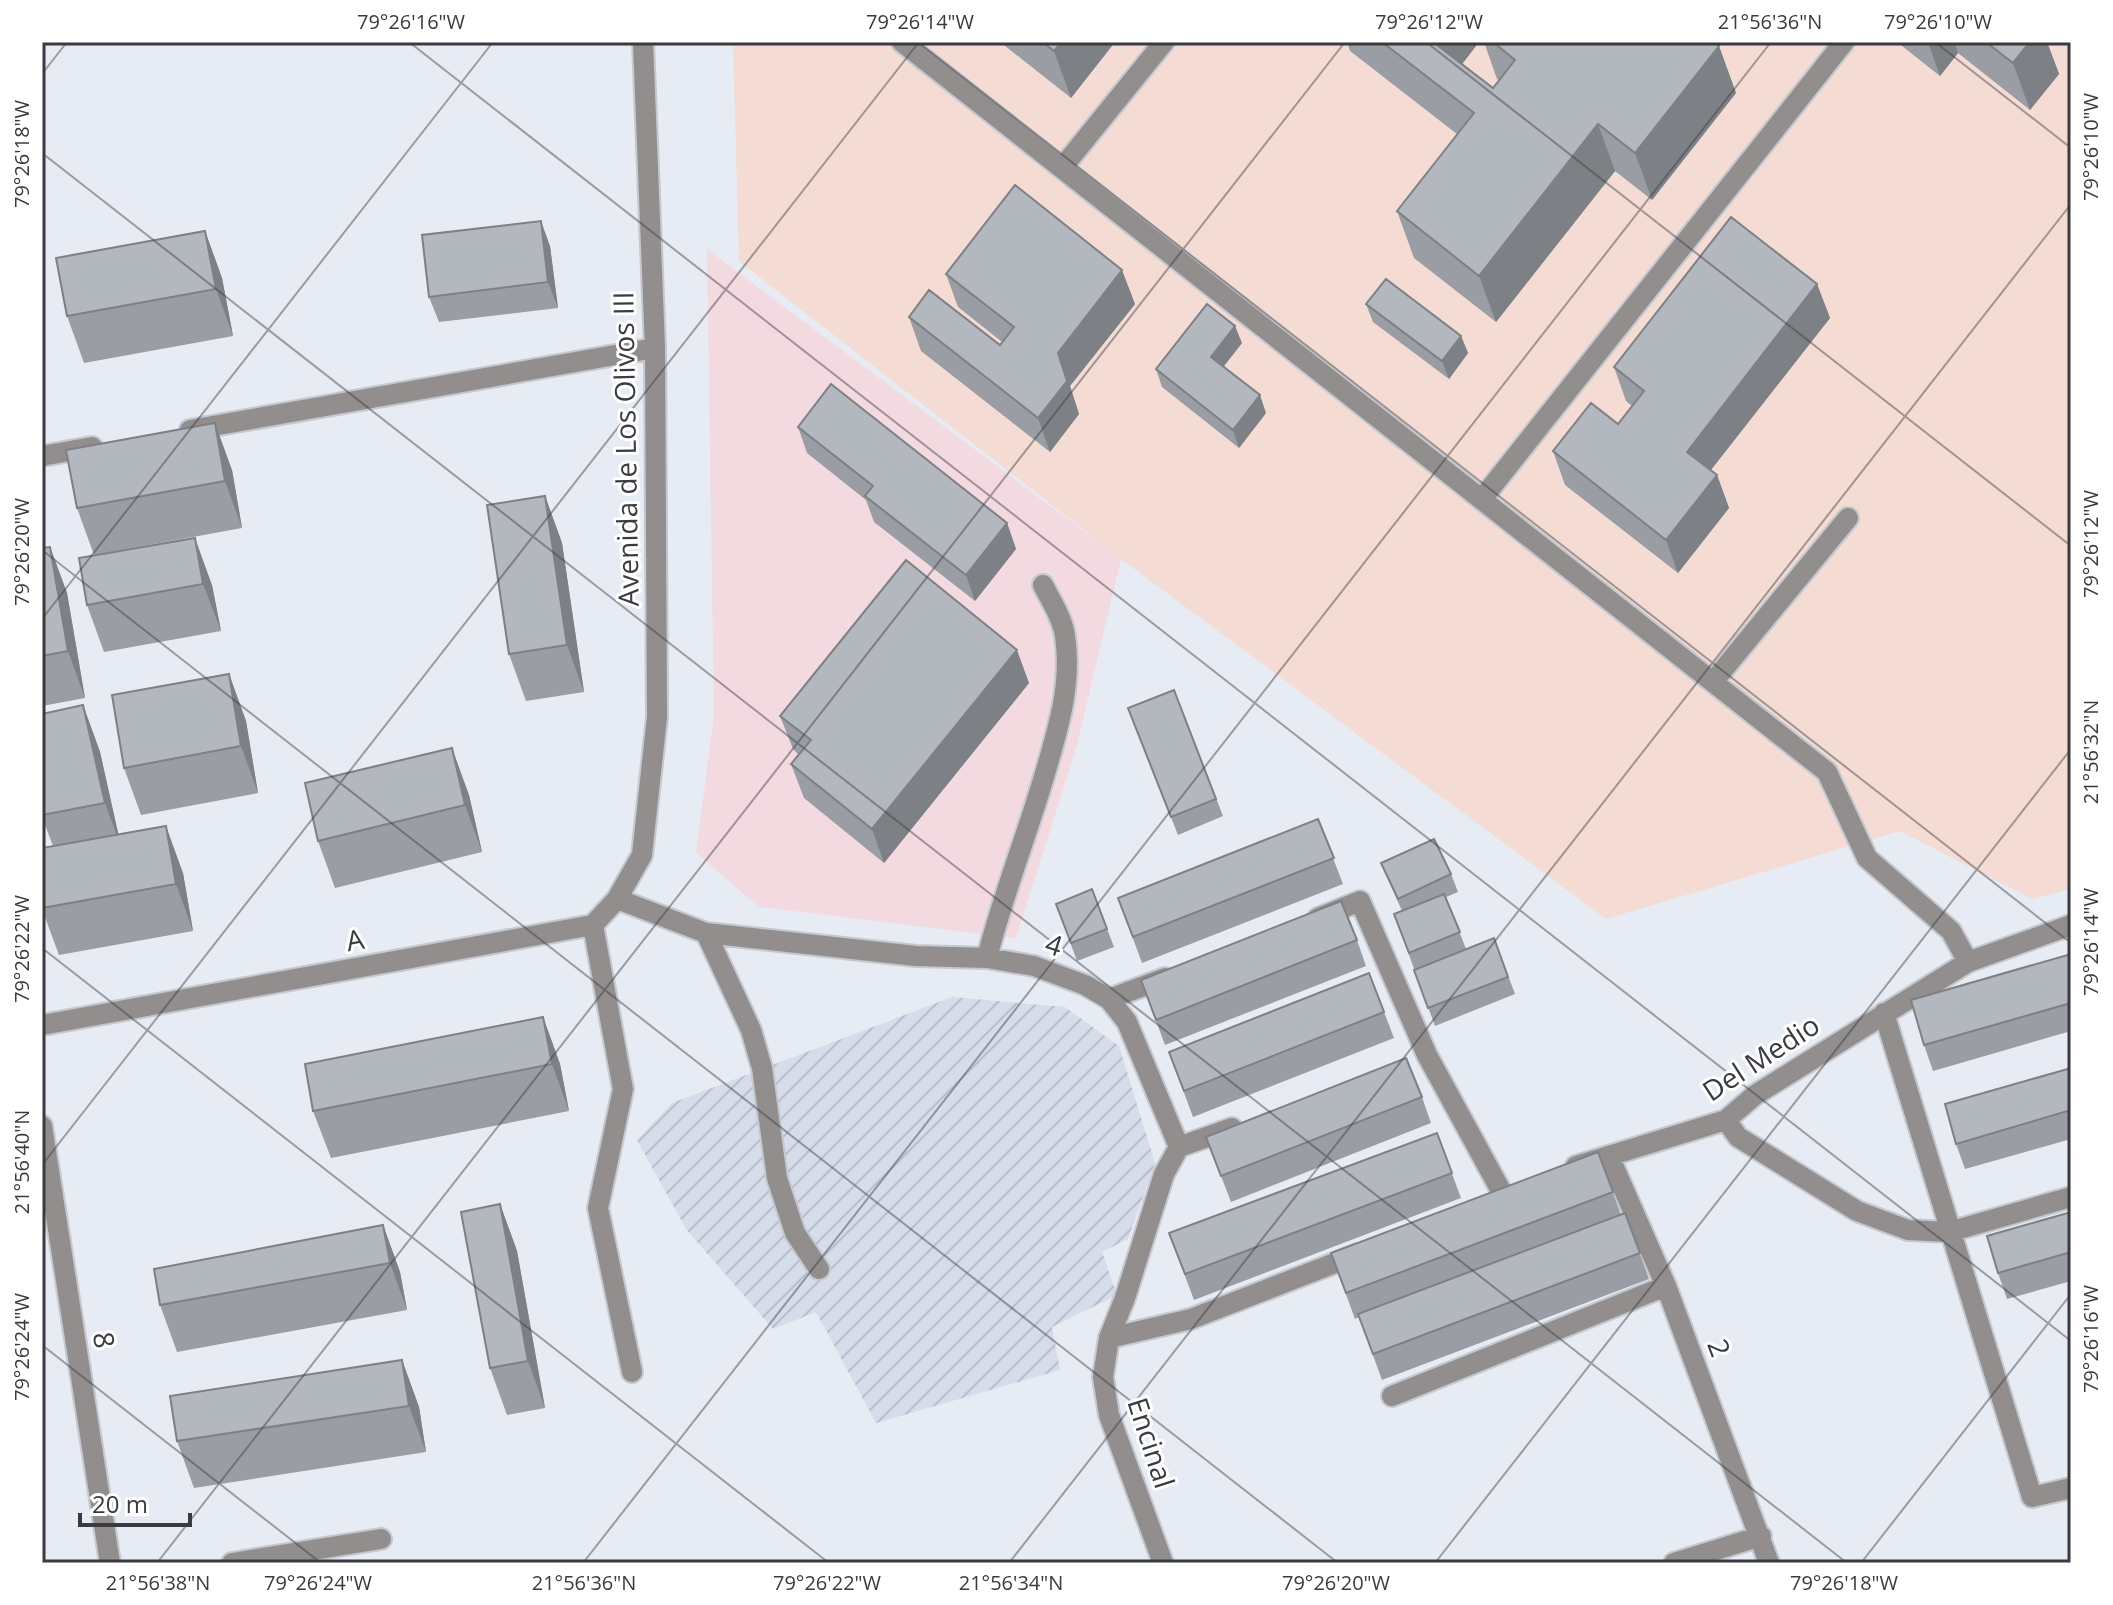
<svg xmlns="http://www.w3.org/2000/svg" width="2113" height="1605" font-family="'Open Sans',sans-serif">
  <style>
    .commercial { fill: #f3d9e0 }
    .industrial { fill: url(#industrial-furrows) }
    .education { fill: #f4dbd4 }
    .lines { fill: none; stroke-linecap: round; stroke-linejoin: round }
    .minor-casing { stroke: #c4c8cf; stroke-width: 24 }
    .minor { stroke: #928e8d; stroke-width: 20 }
    .wall { fill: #9a9da3 }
    .shaded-wall { fill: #7d8085 }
    .building { fill: #b3b7be; stroke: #7d8085; stroke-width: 2 }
    .ticks { fill: none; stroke: #3a3b3e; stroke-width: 2; stroke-opacity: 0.45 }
    .labels { text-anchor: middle; stroke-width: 6; stroke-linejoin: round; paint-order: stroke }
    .street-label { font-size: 28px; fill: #3a3b3e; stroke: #fff }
    .neatline { fill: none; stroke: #3a3b3e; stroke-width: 3 }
    .ticks-label { font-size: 20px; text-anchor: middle; fill: #3a3b3e }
  </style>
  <defs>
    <pattern id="industrial-furrows" width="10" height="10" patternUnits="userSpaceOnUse" patternTransform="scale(2)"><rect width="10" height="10" fill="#d5dcea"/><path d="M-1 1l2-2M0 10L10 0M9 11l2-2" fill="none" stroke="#b8beca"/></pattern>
  </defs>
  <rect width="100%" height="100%" fill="#e7ebf3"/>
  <path class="commercial" d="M707,249L1121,559L1077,745L1016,938L759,907L696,853L714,715Z"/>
  <path class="industrial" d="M952,997L1065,1007L1119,1046L1155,1163L1128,1239L1102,1252L1117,1295L1052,1327L1060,1370L876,1423L816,1312L773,1329L686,1229L637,1140L672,1103Z"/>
  <path class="education" d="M733,42H2071V889L2032,899L1900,831L1606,919L1121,559L739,261Z"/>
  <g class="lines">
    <defs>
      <path id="minor" d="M902,42L1827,772L1867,858L1951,931L1968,962
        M1062,168L1164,42
        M190,430L655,348
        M42,456L92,447
        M1482,499L1844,42
        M1713,682L1848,518
        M617,899L706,933L916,956L987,958L1034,966L1085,985L1109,999L1127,1022L1179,1147L1164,1174L1125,1298L1109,1338L1103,1377L1109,1415L1163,1563
        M1318,918L1360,901L1427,1055L1500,1189
        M593,925L623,1089L598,1208L632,1372
        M706,933L751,1030L762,1068L777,1178L795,1233L819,1269
        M987,958C1003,894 1028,833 1046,770C1059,726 1072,682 1065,636C1063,619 1051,601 1043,585
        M1109,999L1165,978
        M1884,1013L2032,1497L2071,1488
        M42,1025L593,925L617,899L642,855L657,717L655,348L643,42
        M1726,1120L1738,1137L1857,1211L1908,1230L1949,1232L2071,1197
        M42,1126L110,1563
        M1179,1147L1232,1128
        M1609,1156L1666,1286L1769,1563
        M1576,1166L1726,1120L1755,1095L1968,962L2071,925
        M1109,1338L1191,1319L1358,1254
        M1392,1396L1666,1286
        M232,1563L381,1539
        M1674,1563L1761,1536"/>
    </defs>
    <use href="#minor" class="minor-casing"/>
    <use href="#minor" class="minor"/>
  </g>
  <path class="wall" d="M1000,42H1115L1071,98Z
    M1347,42H1479L1462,64L1493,88L1499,80L1497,79L1484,42H1719L1718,44L1736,93L1652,200L1615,171L1496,322L1414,258L1397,211L1457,134L1350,51Z
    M1897,42H2047L2059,74L2030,110L1958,53L1940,76Z
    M205,231L222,278L233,336L84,363L67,316Z
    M550,246L558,308L439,322L429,297Z
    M946,274L1135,304L1070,386L1079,414L1050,452L921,351L909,317L1000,345L1002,342L958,307Z
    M1817,284L1830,318L1711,470L1717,475L1729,508L1678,573L1565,485L1553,451L1618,424L1632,406L1626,401L1614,367Z
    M1366,304L1461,336L1468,353L1449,379L1373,322Z
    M1242,343L1223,367L1266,413L1239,448L1162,387L1156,369Z
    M798,427L1007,523L1016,549L975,601L874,522L866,500L807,453Z
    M232,470L242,528L94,555L77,508Z
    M545,496L562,543L584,692L526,701L509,654Z
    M50,547L67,593L85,698L42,706V548Z
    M79,558L212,585L221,631L104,652L87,605Z
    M229,674L246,721L258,793L141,815L124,768Z
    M1029,683L884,863L804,798L791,764L799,755L793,749L780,716Z
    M1174,690L1223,816L1178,835L1135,726Z
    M83,705L100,752L118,835L183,873L193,931L59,955L42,909L53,846L42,817V714Z
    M469,795L482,852L335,888L318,841Z
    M1318,819L1343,884L1142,963L1118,898Z
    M1381,863L1451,874L1458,892L1446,897L1466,949L1494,938L1515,994L1435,1026L1394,914L1402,911Z
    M1092,889L1114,947L1077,961L1056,904Z
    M1357,940L1366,966L1165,1045L1141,980Z
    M2071,954V1031L1933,1071L1924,1045Z
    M1384,1012L1394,1038L1193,1117L1169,1052Z
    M543,1017L560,1064L569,1111L331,1158L313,1111Z
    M2071,1068V1139L1965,1169L1956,1144Z
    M1422,1097L1431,1123L1231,1202L1206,1137Z
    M1437,1133L1461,1198L1194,1300L1169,1233Z
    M1598,1152L1621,1215L1625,1213L1649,1279L1382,1380L1359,1317L1355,1319L1331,1253Z
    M500,1204L517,1251L545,1408L507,1415L490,1368Z
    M2071,1212V1281L2007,1299L1998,1273Z
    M383,1225L400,1272L407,1310L177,1352L160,1305Z
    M402,1360L419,1407L426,1452L194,1488L177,1441Z"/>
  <path class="shaded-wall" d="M1061,42H1115L1071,98L1054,51Z
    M1430,42H1479L1446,85Z
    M1928,42H1954L1958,53L1940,76Z
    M2030,42H2047L2059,74L2030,110L2013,63Z
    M1719,46L1736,93L1652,200L1635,153Z
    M1598,124L1615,171L1496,322L1479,276Z
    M541,221L550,246L558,308L548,282Z
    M205,231L222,278L233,336L216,289Z
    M1122,270L1135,304L1070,386L1079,414L1050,452L1038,418L1058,353Z
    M1817,284L1830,318L1699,485L1687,452Z
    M1235,326L1242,343L1217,375L1211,357Z
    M1461,336L1468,353L1449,379L1442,361Z
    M1260,395L1266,413L1239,448L1233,430Z
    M215,423L232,470L242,528L225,481Z
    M1717,475L1729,508L1678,573L1666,540Z
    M545,496L562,543L584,692L567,645Z
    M1007,523L1016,549L975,601L966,575Z
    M195,538L212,585L221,631L203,584Z
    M50,547L67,593L85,698L68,651Z
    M1017,650L1029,683L884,863L872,829Z
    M229,674L246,721L258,793L241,746Z
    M83,705L100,752L122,850L105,803Z
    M452,748L469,795L482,852L465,805Z
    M166,826L183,873L193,931L176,884Z
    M543,1017L560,1064L569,1111L552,1064Z
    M500,1204L517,1251L545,1408L528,1361Z
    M383,1225L400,1272L407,1310L390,1263Z
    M402,1360L419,1407L426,1452L409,1406Z"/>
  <path class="building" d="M1043,42H1061L1054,51Z
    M1382,42H1433L1493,88L1515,60L1493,42H1714L1719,46L1635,153L1598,124L1479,276L1397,211L1474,113Z
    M1986,42H2030L2013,63Z
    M1015,185L1122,270L1058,353L1067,381L1038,418L909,317L929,290L1000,345L1014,327L946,274Z
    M1731,217L1817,284L1687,452L1717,475L1666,540L1553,451L1591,403L1618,424L1644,391L1614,367Z
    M541,221L548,282L429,297L422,235Z
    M205,231L216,289L67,316L56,258Z
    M1386,279L1461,336L1442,361L1366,304Z
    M1207,304L1235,326L1211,357L1260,395L1233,430L1156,369Z
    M831,384L1007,523L966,575L865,496L873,486L798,427Z
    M215,423L225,481L77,508L66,450Z
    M545,496L567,645L509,654L487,505Z
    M195,538L203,584L87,605L79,558Z
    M50,547L68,651L42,656V548Z
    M906,560L1017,650L872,829L791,764L811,740L780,716Z
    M229,674L241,746L124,768L112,695Z
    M1174,690L1216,799L1171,817L1128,708Z
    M83,705L105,803L42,815V714Z
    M452,748L465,805L318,841L305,783Z
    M1318,819L1334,858L1133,937L1118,898Z
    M166,826L176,884L42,908V848Z
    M1434,839L1451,874L1398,899L1381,863Z
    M1092,889L1107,929L1071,943L1056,904Z
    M1444,894L1460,932L1409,953L1394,914Z
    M1341,901L1357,940L1156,1020L1141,980Z
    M1494,938L1508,977L1428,1008L1414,970Z
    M2071,954V1003L1924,1045L1911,1000Z
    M1369,973L1384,1012L1184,1091L1169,1052Z
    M543,1017L552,1064L313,1111L305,1064Z
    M1406,1058L1422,1097L1221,1176L1206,1137Z
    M2071,1068V1110L1956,1144L1945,1104Z
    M1437,1133L1452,1173L1185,1274L1169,1233Z
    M1598,1152L1613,1192L1346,1293L1331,1253Z
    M500,1204L528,1361L490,1368L461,1212Z
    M2071,1212V1252L1998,1273L1987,1236Z
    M1625,1213L1640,1253L1373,1354L1358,1314Z
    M383,1225L390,1263L160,1305L154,1269Z
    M402,1360L409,1406L177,1441L170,1396Z"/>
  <path class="ticks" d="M409,42L2071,1341M918,42L2071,943M1426,42L2071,546M1935,42L2071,148M42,74L67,42M42,153L1847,1563M42,550L1338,1563M42,619L493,42M42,948L829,1563M42,1165L919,42M42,1345L321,1563M157,1563L1345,42M583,1563L1771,42M1009,1563L2071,204M1435,1563L2071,749M1861,1563L2071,1294"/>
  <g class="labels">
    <g class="street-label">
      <text transform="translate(626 449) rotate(-91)" y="10">Avenida de Los Olivos III</text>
      <text transform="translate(355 940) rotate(-10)" y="10">A</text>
      <text transform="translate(1054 945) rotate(18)" y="10">4</text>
      <text transform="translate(1761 1058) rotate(-33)" y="10">Del Medio</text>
      <text transform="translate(104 1340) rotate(81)" y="10">8</text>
      <text transform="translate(1719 1348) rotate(69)" y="10">2</text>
      <text transform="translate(1151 1443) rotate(72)" y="10">Encinal</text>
    </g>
  </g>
  <rect width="2113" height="1605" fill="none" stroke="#ffffff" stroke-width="88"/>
  <path d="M80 1513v12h110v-12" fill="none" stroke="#3a3b3e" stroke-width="4"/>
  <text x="92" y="1513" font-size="24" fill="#3a3b3e" stroke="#ffffff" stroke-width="6" paint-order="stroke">20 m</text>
  <rect x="44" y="44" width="2025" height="1517" class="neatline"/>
  <g class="ticks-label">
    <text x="411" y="29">79°26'16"W</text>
    <text x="920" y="29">79°26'14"W</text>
    <text x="1429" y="29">79°26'12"W</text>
    <text x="1770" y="29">21°56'36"N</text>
    <text x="1938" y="29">79°26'10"W</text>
    <text transform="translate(2091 147) rotate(-90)" y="7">79°26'10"W</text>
    <text transform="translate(22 154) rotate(-90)" y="7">79°26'18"W</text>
    <text transform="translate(2091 544) rotate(-90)" y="7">79°26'12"W</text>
    <text transform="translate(22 552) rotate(-90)" y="7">79°26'20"W</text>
    <text transform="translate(2091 752) rotate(-90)" y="7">21°56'32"N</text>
    <text transform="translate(2091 942) rotate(-90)" y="7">79°26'14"W</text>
    <text transform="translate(22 949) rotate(-90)" y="7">79°26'22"W</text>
    <text transform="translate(22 1162) rotate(-90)" y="7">21°56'40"N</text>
    <text transform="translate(2091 1339) rotate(-90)" y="7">79°26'16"W</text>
    <text transform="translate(22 1347) rotate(-90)" y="7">79°26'24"W</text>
    <text x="158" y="1590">21°56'38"N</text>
    <text x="318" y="1590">79°26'24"W</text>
    <text x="584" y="1590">21°56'36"N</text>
    <text x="827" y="1590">79°26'22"W</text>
    <text x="1011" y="1590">21°56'34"N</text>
    <text x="1336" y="1590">79°26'20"W</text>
    <text x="1844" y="1590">79°26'18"W</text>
  </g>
</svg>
